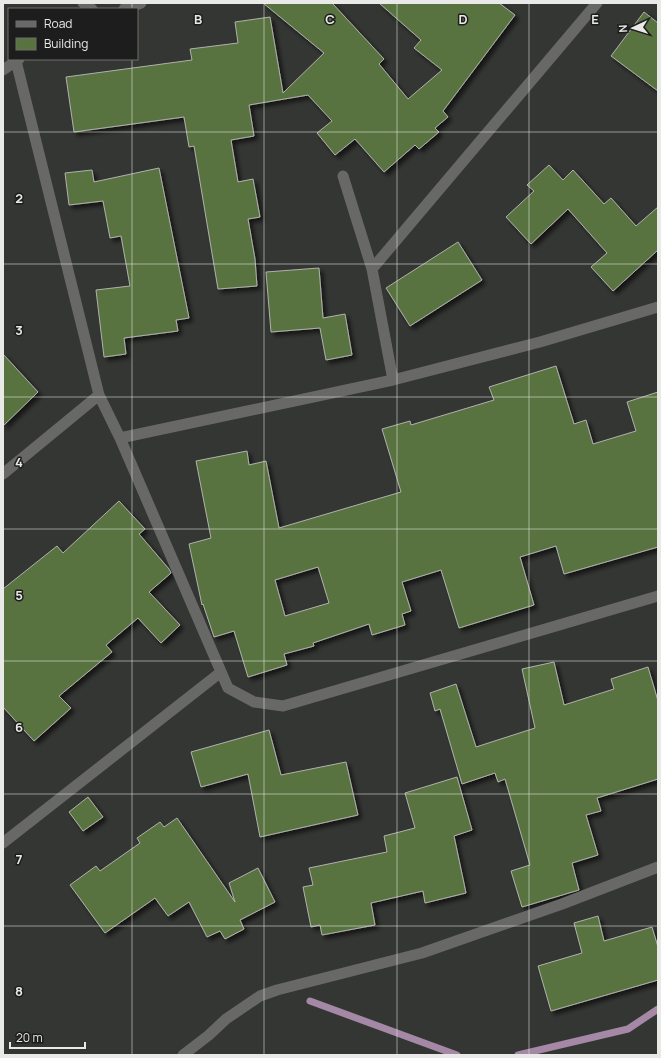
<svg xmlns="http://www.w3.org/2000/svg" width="661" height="1058" font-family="Manrope,sans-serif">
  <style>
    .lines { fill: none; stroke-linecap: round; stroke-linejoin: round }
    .stream { stroke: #a488a6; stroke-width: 7 }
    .building { fill: #597340; stroke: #b0b1af; fill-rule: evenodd; filter: url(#shadow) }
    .minor { stroke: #686967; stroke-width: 11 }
    .grid { fill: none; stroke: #e9e9e8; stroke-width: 1; stroke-opacity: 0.55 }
    .grid-label { font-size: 13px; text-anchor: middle; font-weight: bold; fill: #e9e9e8; stroke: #1c1d1c; stroke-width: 3; stroke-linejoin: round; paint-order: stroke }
  </style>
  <defs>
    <filter id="shadow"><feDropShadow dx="3.5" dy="3.5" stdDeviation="2" flood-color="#0009"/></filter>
  </defs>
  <rect width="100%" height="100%" fill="#343633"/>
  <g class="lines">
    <path class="stream" d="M310,1001L457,1055
      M518,1055L628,1029L658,1009"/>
  </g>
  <path class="building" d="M263,3H332L384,59L379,64L408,99L442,70L414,48L421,40L379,3H499L515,15L443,111L448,117L435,128L439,132L419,149L415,145L384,172L355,139L335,155L317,133L332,121L308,95L249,105L254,136L231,140L238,182L253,179L260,217L248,219L255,259L257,286L218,289L194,146L189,147L184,117L74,132L66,77L192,60L190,49L238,43L235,22L270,17L283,93L324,53Z
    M644,12L658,23V91L611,56Z
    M549,165L563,180L573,170L604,204L611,198L636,226L658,207V250L613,291L591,267L607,253L568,209L531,244L506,217L534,191L527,185Z
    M159,168L189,318L176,320L178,331L124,338L126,354L104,357L96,290L130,286L121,236L110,238L103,201L69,205L65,173L92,170L94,182Z
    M458,242L482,280L410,326L386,288Z
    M319,268L323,318L345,314L352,355L326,360L320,328L271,332L266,272Z
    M3,354L38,392L3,426Z
    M556,366L574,424L586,420L593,444L636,431L627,402L658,392V547L564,574L556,546L520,557L534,605L459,628L441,570L402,582L411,611L402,614L405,625L372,635L369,624L313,643L314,646L284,654L287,665L248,677L234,631L214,637L203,604L202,605L189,544L211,538L196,461L247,451L249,465L266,461L279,528L401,492L382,429L410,421L411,425L494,400L489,387ZM318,567L329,603L285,616L275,580Z
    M119,501L145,529L139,534L169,569L171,573L149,592L180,625L161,643L138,618L106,645L112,652L59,696L71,708L34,741L3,707V589L57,546L63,553Z
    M554,662L564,705L614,689L611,679L648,667L658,701V779L597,798L601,811L586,815L598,855L572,863L579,890L522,907L511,871L530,865L505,779L498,782L495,773L462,784L440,709L435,711L430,693L456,684L476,747L535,728L522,669Z
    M269,730L281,775L346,762L358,815L260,837L248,774L201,787L191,752Z
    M457,777L472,830L454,836L466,893L425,903L423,891L371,903L375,925L322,935L320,925L311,927L303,887L313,885L309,868L387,852L384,836L415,828L405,793Z
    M88,797L103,817L83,831L69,812Z
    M177,818L235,902L229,883L258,868L275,902L240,920L244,929L225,939L220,931L207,937L189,902L168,916L155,898L105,933L70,885L96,866L100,871L140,843L137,838L160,822L164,827Z
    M598,916L604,941L652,927L658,947V980L551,1011L538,966L582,953L574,923Z"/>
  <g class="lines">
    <path class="minor" d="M83,3L92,9
      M124,9L141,3
      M16,61L99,395L120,438L228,688L254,702L283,706L658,596
      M3,70L19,59
      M343,176L372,269L393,380
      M372,269L597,3
      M120,438L393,380L540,342L658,307
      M3,474L99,395
      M3,843L221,672
      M183,1055L209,1035L226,1019L260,996L277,990L422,953L562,904L658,867"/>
  </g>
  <path class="grid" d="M132,3V9M264,3V1055M397,3V1055M529,3V1055M132,59V1055M3,132H658M3,264H658M3,397H658M3,529H658M3,661H658M3,794H658M3,926H658"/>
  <g class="grid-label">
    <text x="198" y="24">B</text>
    <text x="330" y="24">C</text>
    <text x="463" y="24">D</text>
    <text x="595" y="24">E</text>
    <text x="19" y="203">2</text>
    <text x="19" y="335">3</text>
    <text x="19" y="467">4</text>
    <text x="19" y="600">5</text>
    <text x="19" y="732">6</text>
    <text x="19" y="864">7</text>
    <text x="19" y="996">8</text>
  </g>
  <rect width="661" height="1058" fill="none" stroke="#e9e9e8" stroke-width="8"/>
  <rect x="8" y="8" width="130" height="52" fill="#1c1d1c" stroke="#6e6f6e"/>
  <rect x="16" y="21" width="20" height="6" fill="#686967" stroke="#6e6f6e"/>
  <text x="44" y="28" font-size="12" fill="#e9e9e8">Road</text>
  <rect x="16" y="38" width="20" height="12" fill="#597340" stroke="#6e6f6e"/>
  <text x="44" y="48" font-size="12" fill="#e9e9e8">Building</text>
  <g transform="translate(633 28) rotate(266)" stroke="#1c1d1c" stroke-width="3" paint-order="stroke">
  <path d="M0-3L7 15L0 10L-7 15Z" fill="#e9e9e8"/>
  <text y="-6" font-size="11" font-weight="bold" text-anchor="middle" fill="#e9e9e8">N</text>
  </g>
  <path d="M10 1042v6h75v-6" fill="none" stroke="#e9e9e8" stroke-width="2"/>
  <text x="16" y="1042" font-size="12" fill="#e9e9e8" stroke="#1c1d1c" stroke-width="3" paint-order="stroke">20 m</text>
</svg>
